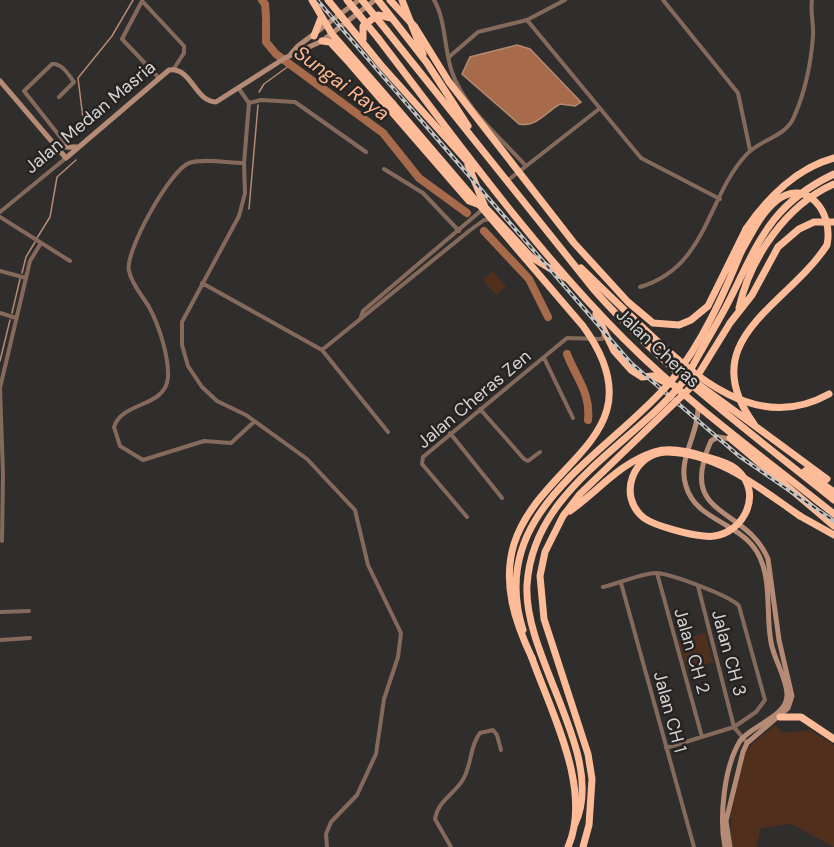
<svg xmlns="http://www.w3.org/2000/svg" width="834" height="847" font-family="'DM Sans',sans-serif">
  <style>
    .green { fill: #502f1d }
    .water { fill: #a76b4b; stroke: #b58a74; stroke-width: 1.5 }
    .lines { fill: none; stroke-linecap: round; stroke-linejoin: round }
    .stream { stroke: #b58a74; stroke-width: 1.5 }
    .river { stroke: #a76b4b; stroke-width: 8 }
    .street { stroke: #856a5c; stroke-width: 4 }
    .secondary { stroke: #b58b75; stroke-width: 5 }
    .highway { stroke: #fdbb98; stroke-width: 7 }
    .rail-casing { stroke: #c3c2c1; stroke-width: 4 }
    .rail { stroke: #262423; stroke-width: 1.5; stroke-dasharray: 4.5; stroke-linecap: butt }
    .highway-bridge { stroke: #fdbb98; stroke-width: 7 }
    .labels { text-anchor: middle; stroke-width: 5; stroke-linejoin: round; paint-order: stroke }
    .street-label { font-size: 18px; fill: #d5d4d3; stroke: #262423 }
    .water-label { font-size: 20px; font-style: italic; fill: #fbb590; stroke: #262423 }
  </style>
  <rect width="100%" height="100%" fill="#302e2c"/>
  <path class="green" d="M493,271L506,287L496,295L483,280Z
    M705,633L713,662L687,670L678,641Z
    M776,725L782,733L810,730L834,745V847L791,824L761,828L756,847H732C728,827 734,765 747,750C755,740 766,733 776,725Z"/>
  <path class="water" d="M517,45L530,49L581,102L575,106L560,104C546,112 536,128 519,124L462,74L470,57Z"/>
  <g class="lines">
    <path class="stream" d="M259,92L264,84L290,65
      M84,126L78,78L112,36L133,0
      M249,209L258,105
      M37,238L50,217L57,177L76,160
      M22,273L26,257L35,242
      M12,313L20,279
      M0,361L10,320"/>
    <path class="river" d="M262,0L265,4L266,17
      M266,21V42L276,54L383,133L419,178L467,213
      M484,231L529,279L548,317
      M567,354C576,378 591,393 588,420"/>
    <path class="street" d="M434,0C446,20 444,50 452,72C464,108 501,138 526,166
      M663,0L738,93L750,150
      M527,20L641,158L720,199
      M449,57L478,32L527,20L565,0
      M159,78L122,39L142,1L184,46V53L173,70
      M239,89L249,103L244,163L245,193L239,216L182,322V345L188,366L202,387L217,401L246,415L307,459L355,510L368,565L401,633L398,657L384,699L376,754L357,795L331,822L326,834L327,847
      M59,97L74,82C68,74 62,63 52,64L24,91L69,148
      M249,103L261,100L295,102L366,152
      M244,163C228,163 204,158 189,163C170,170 124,253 129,271C132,285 142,295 149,307C159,325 169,357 168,377C166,408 122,401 114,427L120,446L143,460L204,441L231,443L255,421
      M384,169L423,193L459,231
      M507,181L599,109
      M0,212L66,158
      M0,217L70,261
      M0,271L26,278
      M202,283L322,350L388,432
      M640,287C707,267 706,200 745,156C759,139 785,138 794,117C805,92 811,63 813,36C814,24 810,12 812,0
      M0,313L16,318
      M361,317L363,311L483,209
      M322,350L469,231L484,220L491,219
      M544,358L573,418
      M480,409L524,459L528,461L540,452
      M450,433L502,498
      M467,517L422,464L423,457L567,338L602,339L605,333
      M2,541L3,474L0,388L30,261L41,243
      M657,573L702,737
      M621,583L694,847
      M603,587C617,584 645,572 657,573C671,574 731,596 739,606L765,700L756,712L734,727L698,586
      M0,612L29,611
      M0,640L30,638
      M666,748L734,727L747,743
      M451,847L435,819C438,801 453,795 462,781C472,767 469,747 480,733L493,730L497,735L501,750"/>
    <path class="secondary" d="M291,54L298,46L359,0
      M0,81L66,158L169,70C192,67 194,101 216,102L285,58L322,41L375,0
      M58,147H78
      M698,407C699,434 677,459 686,486C695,518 733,522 752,545C774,571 765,611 771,642C774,660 786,676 787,694C788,717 751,725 740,741C724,767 719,818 725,847
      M730,847L726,821L743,752L747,743L788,708L792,696L779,640L768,559C746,505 676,519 711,441L718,437L731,439"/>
    <path class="highway" d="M312,0L332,34L393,104
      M328,0L381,65L474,169
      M378,0L427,63L468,126
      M402,0L423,54
      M387,31L595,291C666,371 751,433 834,500
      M314,36L321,18
      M378,38C456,140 534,249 625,340C689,404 763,457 834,514
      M363,39V26L378,15L391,18
      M322,41L330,42L353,67
      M351,65L469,201L480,205
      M468,165L485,207L531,257L566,278
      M746,229C767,198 797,168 834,158
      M741,252C751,235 760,214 776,201C806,177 834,212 827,245C788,306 692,339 754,424
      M581,268L642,327
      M596,314L614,351L631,370L642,377L653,376L669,384
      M683,373L827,479
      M730,438L834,526
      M805,471L834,492
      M800,516L834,535
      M532,658C551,712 593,790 568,847
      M780,717H801L834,739"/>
    <defs>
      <path id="rail" d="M317,0L631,363L739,456L834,521"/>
    </defs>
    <use href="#rail" class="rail-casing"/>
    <use href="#rail" class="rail"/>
    <path class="highway-bridge" d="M347,0L378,38
      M362,0L387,31
      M390,0L415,27L449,82L574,243L628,302L653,323L679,325L691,320L708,306L746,229
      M393,104L583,326C662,435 541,459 514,544C502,584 515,622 532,658
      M739,308C750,258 786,205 834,184
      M642,327C693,375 756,435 829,394
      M570,511C598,491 620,463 654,452C669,447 688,451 703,456C713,459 728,462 736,469C767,494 740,541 704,536C690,535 655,526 644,518C616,496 634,452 667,452C718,453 761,489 800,516
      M523,630C485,510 608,456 672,380C702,343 723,296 741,252
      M575,824C607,756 523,658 527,585C533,490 629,448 683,382C690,372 695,361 701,351C711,333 721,317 730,299C759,241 771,204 834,174
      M583,847L589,825L592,779L588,754L544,619L540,576L545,552L563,516L580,494L690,388L730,323L752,295L778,247L799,229L814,222H834"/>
  </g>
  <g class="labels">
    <g class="street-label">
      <text transform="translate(90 117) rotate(-40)" y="6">Jalan Medan Masria</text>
      <text transform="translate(658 348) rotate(43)" y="6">Jalan Cheras</text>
      <text transform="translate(474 399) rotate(-40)" y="6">Jalan Cheras Zen</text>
      <text transform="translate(692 651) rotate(74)" y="6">Jalan CH 2</text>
      <text transform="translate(729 653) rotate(75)" y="6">Jalan CH 3</text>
      <text transform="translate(670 712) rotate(75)" y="6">Jalan CH 1</text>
    </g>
    <g class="water-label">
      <text transform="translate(342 83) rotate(36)" y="7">Sungai Raya</text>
    </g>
  </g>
</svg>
